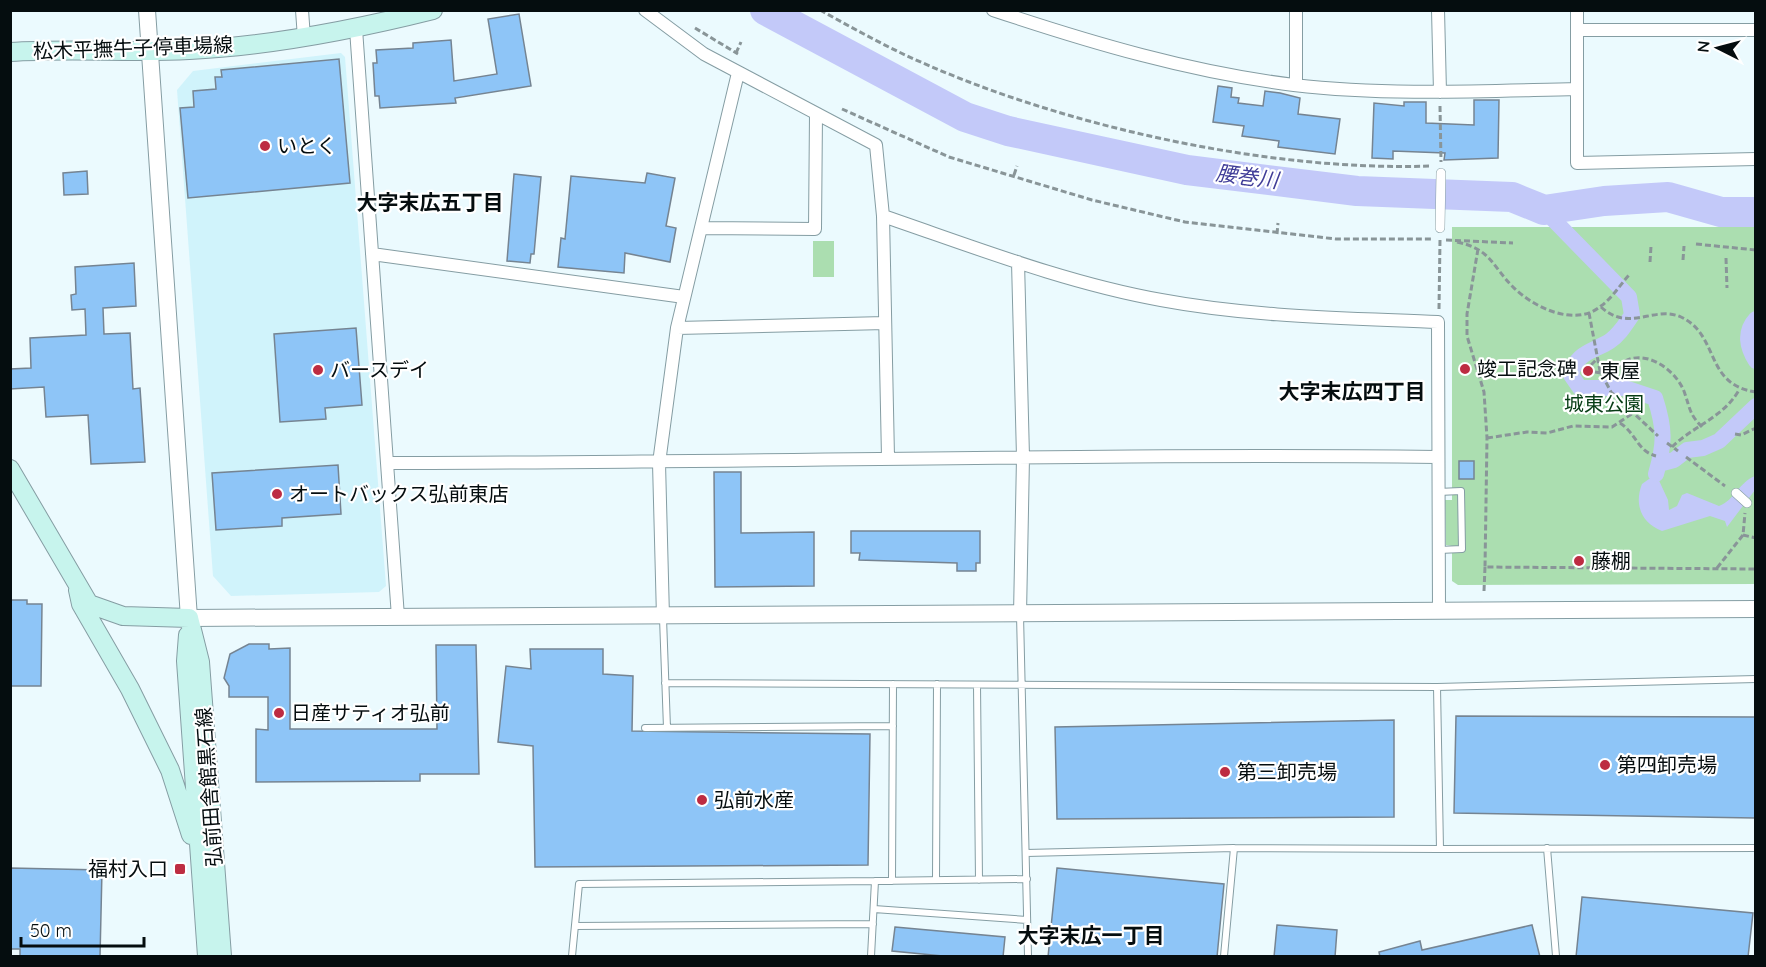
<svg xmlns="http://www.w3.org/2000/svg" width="1766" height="967" font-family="Quicksand,'Noto Sans JP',sans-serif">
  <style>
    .built { fill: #d0f3fb }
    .green { fill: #abdeb0 }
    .water { fill: #c3c9f9 }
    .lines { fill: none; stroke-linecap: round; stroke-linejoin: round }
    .canal { stroke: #c3c9f9; stroke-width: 16 }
    .river { stroke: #c3c9f9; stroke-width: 30 }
    .building { fill: #8ec5f7; stroke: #758492; stroke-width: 1.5 }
    .service-casing { stroke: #859da3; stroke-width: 8 }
    .pedestrian-casing { stroke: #859da3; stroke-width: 10 }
    .minor-casing { stroke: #859da3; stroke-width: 14 }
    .tertiary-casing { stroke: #859da3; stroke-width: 18 }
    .secondary-casing { stroke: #859da3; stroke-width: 20 }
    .path { stroke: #899598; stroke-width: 3; stroke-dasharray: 6 3; stroke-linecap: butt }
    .service { stroke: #fff; stroke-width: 6 }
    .pedestrian { stroke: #fff; stroke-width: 9 }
    .minor { stroke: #fff; stroke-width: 12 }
    .tertiary { stroke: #fff; stroke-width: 16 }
    .secondary { stroke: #c7f4ed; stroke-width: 18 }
    .poi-dot { fill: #bd2c42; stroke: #fff; stroke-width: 2 }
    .labels { text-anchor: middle; stroke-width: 4.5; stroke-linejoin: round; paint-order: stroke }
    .street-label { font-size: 20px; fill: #050d0f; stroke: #fff }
    .poi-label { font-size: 20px; fill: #050d0f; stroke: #fff; text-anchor: start }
    .park-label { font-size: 20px; fill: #073d15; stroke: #fff }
    .water-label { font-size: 21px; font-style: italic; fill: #403d98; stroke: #fff }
    .neighbourhood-label { font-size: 21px; font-weight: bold; fill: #050d0f; stroke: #fff }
  </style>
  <rect width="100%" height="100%" fill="#ebfafe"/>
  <path class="built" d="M341,53L345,57L386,586L379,592L231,596L213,576L177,90L193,71Z"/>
  <path class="green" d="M1452,227H1755V584L1458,585L1452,581V546L1446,545L1445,500H1452Z
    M813,241H834V277H813Z"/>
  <path class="water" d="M1656,474L1668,500L1669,510L1677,506L1682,495L1687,493L1719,506C1735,500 1739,482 1755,476V490L1727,527L1725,521L1710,516L1662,531C1641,523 1634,504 1642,484Z"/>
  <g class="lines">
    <path class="canal" d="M1544,210L1629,297L1632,315C1625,325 1620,334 1610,341C1593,352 1576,352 1571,375L1580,388H1625L1655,398C1665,429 1665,443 1656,474
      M1756,319C1744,332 1747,347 1756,361
      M1659,464L1674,460L1687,450L1703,448L1719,441L1756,406"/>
    <path class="river" d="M765,10L965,117L1008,131L1187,170L1357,191L1512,197L1544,210L1604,201L1668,197L1721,212H1756"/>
  </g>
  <path class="building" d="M519,14L531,86L455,98L456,103L380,108L379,96H375L373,63H377L376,50L413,48V43L451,40L454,81L497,74L488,19Z
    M339,59L350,183L188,198L180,108L194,107L193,91L216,89L215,77H222L221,70Z
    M1218,86L1232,88L1231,97L1239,98L1238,103L1263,106L1265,91L1280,93L1300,98L1298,114L1340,119L1335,154L1278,147L1279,141L1242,136L1244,126L1213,122Z
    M1474,100H1499L1498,158L1444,160L1445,153L1393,151V159L1372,158L1374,103L1404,106V102H1426V123L1474,125Z
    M87,171L88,194L64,195L63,173Z
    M647,173L675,178L666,226L676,228L670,262L625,253L624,273L558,267L561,238L565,239L571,176L645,183Z
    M514,174L541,177L534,254H531L530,263L507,261Z
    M134,263L136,306L103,308L104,334L130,333L133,389L140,388L145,462L91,464L88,415L46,417L44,387L10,389V369L31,368L30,338L86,335L85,309L72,310L71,295L76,294L75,267Z
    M356,328L362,405L325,408L326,419L280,422L274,334Z
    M1459,461H1474V479H1459Z
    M338,465L341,514L282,518V526L216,530L212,473Z
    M714,472H741V533L814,532V586L715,587Z
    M851,531H980V563H976V571H957V563L859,560L860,553H851Z
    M10,600H27V604H42L41,686H10Z
    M249,644H269V649L290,648V729H437L436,645H476L479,774H420V781L256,782V729L268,730V697H229V686L224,678L230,654Z
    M530,649H603V674L633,676L632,731L870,734L868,865L535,867L533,746L498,742L506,666L531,669Z
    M1456,716L1755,717V818L1454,813Z
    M1394,720V817L1057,819L1055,727Z
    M10,868L102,870L100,957H20V949H10Z
    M1057,868L1224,884L1217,957H1048Z
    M1582,897L1753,913L1748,957H1576Z
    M1277,925L1337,930L1335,957H1274Z
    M1532,925L1540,957H1380L1379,952L1420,941L1422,950Z
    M895,927L1005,937L1003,957H953L892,951Z"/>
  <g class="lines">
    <defs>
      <path id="service" d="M1438,492L1461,491L1462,549L1439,550
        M1020,615L1028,956
        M663,618L667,728
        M665,683L1437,687L1440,849L1234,848L1224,956
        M977,685L979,880
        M1437,687L1756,679
        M645,728L893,726
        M1547,848L1556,956
        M1440,849L1756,848
        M1026,853L1234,848
        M936,880L937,684
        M892,881L893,684
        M874,909L1027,920
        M575,926L873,924
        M572,956L579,884L875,881
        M871,956L875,881L1027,879"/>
      <path id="pedestrian" d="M1440,228L1441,173
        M1736,493L1747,503"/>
      <path id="minor" d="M302,10L304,38
        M645,10L704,54L876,145L883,216L888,457
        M993,10C1092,43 1190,72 1294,85C1388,96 1484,91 1577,89
        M1438,10L1440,92
        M1577,10V163L1756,159
        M356,29L398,617
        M1578,30H1756
        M1296,85V10
        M883,216C974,247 1066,283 1161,300C1252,317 1345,318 1438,322L1439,612
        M701,228L815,229L816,114
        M372,254L684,297
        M1018,262L1023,457L1020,615
        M677,328L885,323
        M389,463C738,463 1088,453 1437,457
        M663,617L659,463L677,328L738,73"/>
      <path id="tertiary" d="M147,10L189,618L1756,609"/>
      <path id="secondary" d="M10,52C70,48 130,53 189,50C272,46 353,30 433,10
        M10,469L89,604L123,616L189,618
        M78,590L81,604L130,689L170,770L191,835
        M189,618L200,662L222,956
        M188,635L186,661L207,956"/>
    </defs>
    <use href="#service" class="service-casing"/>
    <use href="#pedestrian" class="pedestrian-casing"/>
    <use href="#minor" class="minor-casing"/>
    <use href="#tertiary" class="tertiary-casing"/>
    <use href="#secondary" class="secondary-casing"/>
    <path class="path" d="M820,10C847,25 874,40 901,53C1051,124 1266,172 1431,166
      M695,28L738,54
      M736,53L741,42
      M1440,106L1441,162
      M842,109L949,157L1092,200L1185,222L1336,239H1433
      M1014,175L1017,166
      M1277,234L1278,223
      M1446,240L1513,243
      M1457,242C1491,249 1492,266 1513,287C1533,307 1575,328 1601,306C1612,298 1620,285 1629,275
      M1696,244L1756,250
      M1478,249L1467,314V336L1484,392L1487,438L1485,567L1756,569
      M1726,258L1727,288
      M1683,260L1684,246
      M1650,262L1651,246
      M1601,307C1629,333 1654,305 1681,317C1720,335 1704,385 1756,392
      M1439,309L1440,240
      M1589,313L1600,371L1611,392L1658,436
      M1591,365L1598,358
      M1595,372L1601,373
      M1604,378C1614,372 1619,363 1630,359C1652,352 1679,374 1685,394C1690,409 1690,415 1702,427
      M1620,423C1636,433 1637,451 1656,456
      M1735,434L1741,435L1756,428
      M1487,438L1527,432L1547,433L1573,426L1612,427L1633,413
      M1667,443L1678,451
      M1672,447C1693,426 1723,418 1739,390
      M1686,457L1725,486
      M1743,535L1756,538
      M1717,568L1743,535L1745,513
      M1484,591L1485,567"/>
    <use href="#service" class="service"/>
    <use href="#pedestrian" class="pedestrian"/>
    <use href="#minor" class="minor"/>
    <use href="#tertiary" class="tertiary"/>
    <use href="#secondary" class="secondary"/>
  </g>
  <g class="poi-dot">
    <circle cx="265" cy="146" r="6"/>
    <circle cx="1465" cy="369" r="6"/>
    <circle cx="318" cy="370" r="6"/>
    <circle cx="1588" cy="371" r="6"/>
    <circle cx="277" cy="494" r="6"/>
    <circle cx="1579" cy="561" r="6"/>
    <circle cx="279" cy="713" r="6"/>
    <circle cx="1605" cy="765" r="6"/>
    <circle cx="1225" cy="772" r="6"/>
    <circle cx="702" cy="800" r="6"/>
    <rect x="174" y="863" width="12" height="12" rx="3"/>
  </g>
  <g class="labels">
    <g class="street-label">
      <text transform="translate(133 48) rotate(-2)" y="7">松木平撫牛子停車場線</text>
      <text transform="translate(209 787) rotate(-94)" y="7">弘前田舎館黒石線</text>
    </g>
    <g class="poi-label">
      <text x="277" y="153">いとく</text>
      <text x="1477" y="376">竣工記念碑</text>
      <text x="330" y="377">バースデイ</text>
      <text x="1600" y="378">東屋</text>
      <text x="289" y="501">オートバックス弘前東店</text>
      <text x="1591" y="568">藤棚</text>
      <text x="291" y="720">日産サティオ弘前</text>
      <text x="1617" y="772">第四卸売場</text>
      <text x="1237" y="779">第三卸売場</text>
      <text x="714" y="807">弘前水産</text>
      <text x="168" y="876" text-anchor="end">福村入口</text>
    </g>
    <g class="park-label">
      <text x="1604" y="411">城東公園</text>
    </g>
    <g class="water-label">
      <text transform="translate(1247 177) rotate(7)" y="7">腰巻川</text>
    </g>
    <g class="neighbourhood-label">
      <text x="430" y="210">大字末広五丁目</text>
      <text x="1352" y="399">大字末広四丁目</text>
      <text x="1091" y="943">大字末広一丁目</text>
    </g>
  </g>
  <rect width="1766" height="967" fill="none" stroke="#050d0f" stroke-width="24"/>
  <g transform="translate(1718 48) rotate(276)" stroke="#ffffff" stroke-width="4.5" paint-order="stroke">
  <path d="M0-4.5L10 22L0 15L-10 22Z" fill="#050d0f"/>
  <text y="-9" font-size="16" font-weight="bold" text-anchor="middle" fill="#050d0f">N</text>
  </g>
  <path d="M21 937v9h123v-9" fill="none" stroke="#050d0f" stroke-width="3"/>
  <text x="30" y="937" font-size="18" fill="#050d0f" stroke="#ffffff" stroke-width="4.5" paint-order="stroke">50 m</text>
</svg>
